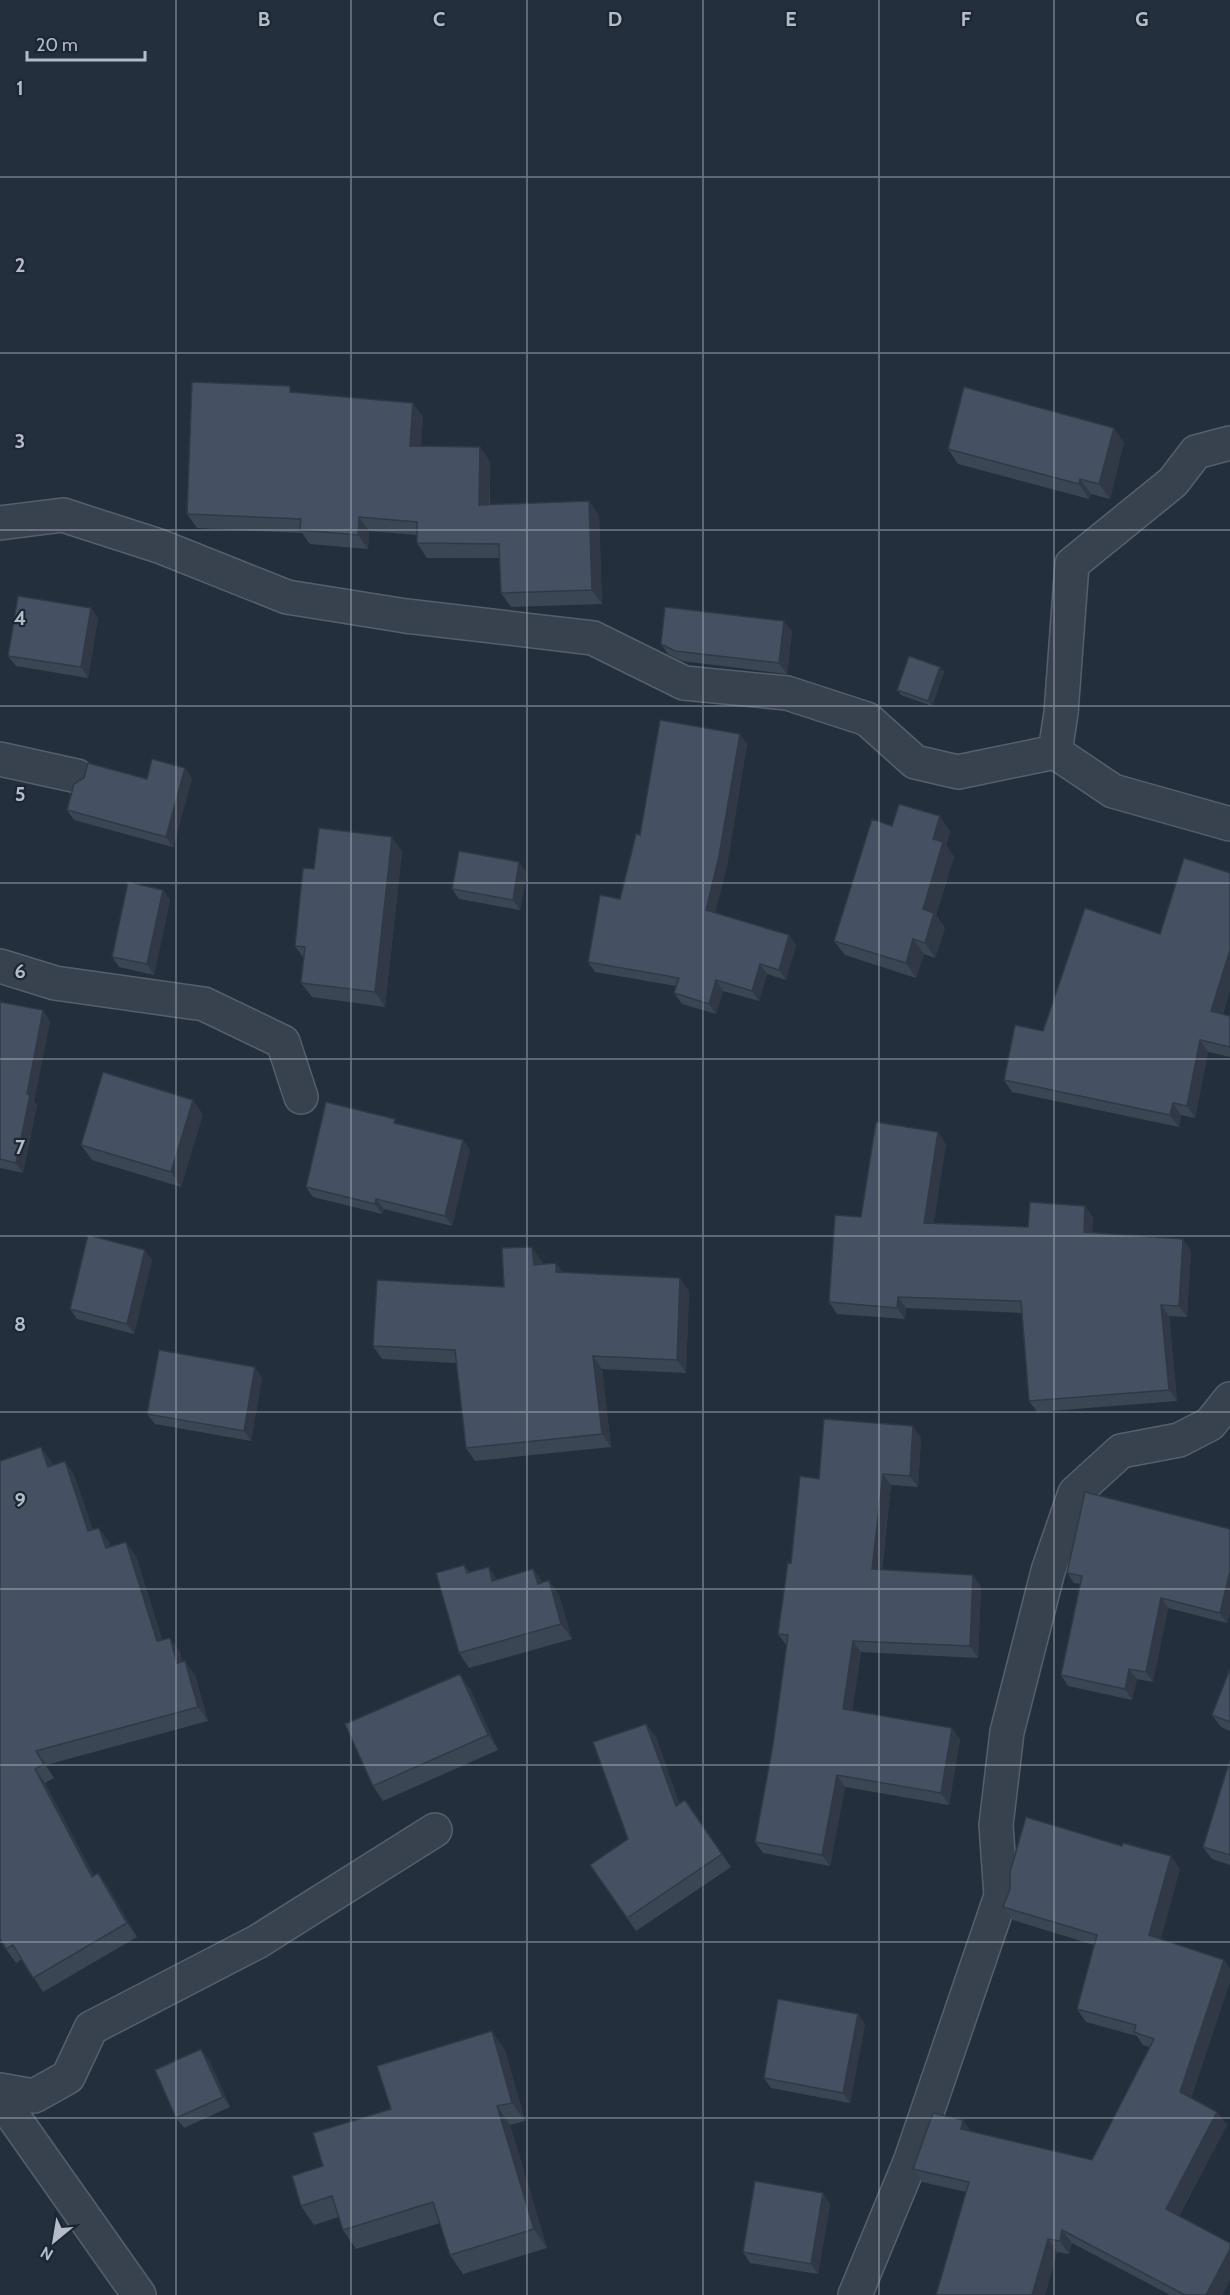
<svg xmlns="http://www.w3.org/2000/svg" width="1230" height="2295" font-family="Cabin,sans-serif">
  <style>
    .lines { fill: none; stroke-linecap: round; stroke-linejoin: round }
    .minor-casing { stroke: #565f6c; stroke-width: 36 }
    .minor { stroke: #38414e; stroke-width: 33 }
    .wall { fill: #3b4654 }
    .shaded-wall { fill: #303945 }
    .building { fill: #455162; stroke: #303945; stroke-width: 1.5 }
    .grid { fill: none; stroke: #b4bcc9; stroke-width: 1.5; stroke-opacity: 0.55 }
    .grid-label { font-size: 20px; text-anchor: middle; font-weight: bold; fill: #b4bcc9; stroke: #1d2633; stroke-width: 4.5; stroke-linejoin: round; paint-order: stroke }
  </style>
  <rect width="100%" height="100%" fill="#242f3e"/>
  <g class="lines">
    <defs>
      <path id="minor" d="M0,523L63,515L159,546L287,597L406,616L593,638L684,683L787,693L867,719L915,762L958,772L1055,752L1113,791L1230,824
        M1055,752L1061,713L1072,564L1173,482L1196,452L1230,443
        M0,759L77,776
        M0,966L55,983L204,1004L283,1042L301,1097
        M0,2090L34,2096L68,2077L91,2028L257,1942L435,1830
        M0,2098L139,2295
        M855,2295L910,2162L1001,1896L996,1825L1007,1732L1048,1571L1075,1493L1121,1451L1179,1440L1210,1424L1230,1399"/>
    </defs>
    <use href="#minor" class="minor-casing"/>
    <use href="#minor" class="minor"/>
  </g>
  <path class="wall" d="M294,392L423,417L421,446L480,447L490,462V505L599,515L602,604L511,607L501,593L500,558H427L417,543V535L369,531L368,549L310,544L302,533L197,528L187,514Z
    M1124,442L1110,499L1091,494L1089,499L958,464L948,449Z
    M91,608L98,618L88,678L16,666L8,656Z
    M792,631L787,674L682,661L668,654L661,644Z
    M940,667L944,672L932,706L901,695L897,690Z
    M747,744L727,866L715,913L789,935L796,945L786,980L767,974L759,1001L723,991L716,1014L682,1004L674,993L676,986L595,972L588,962L620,899L640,835Z
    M192,778L173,847L74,820L67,810L147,779Z
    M892,826L950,831L946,845L954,857L936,915L945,928L935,958L924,954L916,978L845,955L834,941Z
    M402,851L385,1007L312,997L301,983L304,959L295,946L314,869Z
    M527,873L520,910L459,899L452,889Z
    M1230,873V990L1223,1014L1230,1016V1057L1208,1052L1195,1118L1181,1115L1179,1127L1012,1092L1004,1080L1043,1031L1160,934Z
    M163,890L170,900L154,975L119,967L112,957Z
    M0,1002L50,1021L34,1101L37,1105L23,1173L0,1168Z
    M203,1114L181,1187L92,1160L81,1145Z
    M399,1124L463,1140L470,1150L452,1226L384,1209L382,1214L313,1197L306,1187Z
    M946,1144L933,1224L1028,1227L1093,1217L1092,1232L1191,1250L1187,1317L1169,1316L1177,1401L1037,1412L1029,1401L1022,1313L906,1308L905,1319L837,1314L829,1302L861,1217Z
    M152,1260L134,1334L77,1319L70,1309Z
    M541,1260L542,1264L562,1272L689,1291L686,1373L602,1369L611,1447L475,1461L466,1448L456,1363L382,1359L373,1346L504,1287Z
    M262,1378L251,1441L155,1424L147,1414Z
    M921,1438L918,1487L891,1485L882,1570L981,1586L978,1658L861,1652L852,1710L960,1739L949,1805L845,1787L830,1866L763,1853L755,1842L773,1745L787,1646L778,1634L791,1563Z
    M51,1461L52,1466L65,1461L74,1475L93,1530L109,1542L110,1547L136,1556L162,1640L180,1652L182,1662L195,1675L208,1721L46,1765L54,1778L45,1783L94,1876L98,1873L108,1887L137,1937L43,1992L22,1959L16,1963L6,1949Z
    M1230,1529V1611L1227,1623L1168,1608L1153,1682L1137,1679L1132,1700L1068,1686L1061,1675L1081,1584L1074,1583L1067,1573Z
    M464,1565L469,1572L497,1580L533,1569L542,1582L559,1595L572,1639L469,1668L459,1653Z
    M1230,1669V1731L1221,1727L1212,1715Z
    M470,1689L498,1750L383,1801L373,1786Z
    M646,1724L656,1737L679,1803L685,1800L731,1867L636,1931L590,1865L628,1839Z
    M1230,1760V1865L1212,1859L1203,1847Z
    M1180,1869L1160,1939L1224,1960L1230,1969V1982L1191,2098L1227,2125L1179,2216L1230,2280L1222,2295H1170L1072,2243L1069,2254L1057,2252L1045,2295H936L966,2192L922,2182L913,2169L970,2131L1092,2160L1150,2047L1143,2045L1137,2036L1086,2022L1077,2009L1094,1945L1013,1920L1003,1907L1010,1889Z
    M858,2014L865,2024L850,2103L771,2088L764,2078Z
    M505,2050L525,2121L510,2125L547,2248L463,2274L450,2255L440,2223L356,2249L343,2230L339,2217L314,2225L301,2206L323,2166L391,2109Z
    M209,2060L230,2107L184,2128L176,2118Z
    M830,2204L818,2274L750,2263L743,2252Z"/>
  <path class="shaded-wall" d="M413,403L423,417L420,461L410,446Z
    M1114,428L1124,442L1110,499L1099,484Z
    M480,447L490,462L489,520L479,505Z
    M1080,479L1091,494L1089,499L1079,484Z
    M589,501L599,515L602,604L592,590Z
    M359,517L369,531L368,549L358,535Z
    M91,608L98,618L88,678L81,667Z
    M784,621L792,631L787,674L779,663Z
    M940,667L944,672L932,706L928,701Z
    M740,734L747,744L727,866L713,921L706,910Z
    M185,768L192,778L173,847L166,837Z
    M940,816L950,831L946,845L954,857L936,915L945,928L935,958L925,943L923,909L933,839Z
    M392,837L402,851L385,1007L375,992Z
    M519,862L527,873L520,910L513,900Z
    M163,890L170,900L154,975L147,964Z
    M789,935L796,945L786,980L779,970Z
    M913,939L924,954L916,978L906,963Z
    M1230,950V990L1220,1023L1211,1011Z
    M760,964L767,974L759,1001L752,991Z
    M716,980L723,991L716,1014L709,1004Z
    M43,1010L50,1021L34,1101L37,1105L23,1173L16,1163L27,1094Z
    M1200,1040L1208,1052L1195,1118L1187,1106Z
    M193,1100L203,1114L181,1187L171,1172Z
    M1173,1103L1181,1115L1179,1127L1170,1115Z
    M938,1132L946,1144L932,1235L924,1223Z
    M463,1140L470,1150L452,1226L445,1216Z
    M376,1199L384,1209L382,1214L375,1204Z
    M1085,1206L1093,1217L1092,1243L1084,1232Z
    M1183,1239L1191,1250L1187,1317L1179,1306Z
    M532,1247L541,1260L543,1278L534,1265Z
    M145,1250L152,1260L134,1334L127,1324Z
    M556,1263L565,1276L556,1272Z
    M680,1278L689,1291L686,1373L677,1360Z
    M898,1297L906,1308L905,1319L897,1308Z
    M1161,1305L1169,1316L1177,1401L1169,1390Z
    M593,1356L602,1369L611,1447L602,1434Z
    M255,1367L262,1378L251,1441L244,1431Z
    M913,1426L921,1438L918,1487L910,1476Z
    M41,1447L51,1461L57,1481L48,1467Z
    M65,1461L74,1475L98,1545L88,1531Z
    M883,1474L891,1485L880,1581L872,1569Z
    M99,1528L109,1542L115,1562L106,1548Z
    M126,1542L136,1556L166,1655L157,1641Z
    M489,1567L499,1582L492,1581Z
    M533,1569L544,1584H538Z
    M1230,1571V1611L1227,1623L1220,1613Z
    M973,1575L981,1586L978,1658L970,1646Z
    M549,1580L559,1595L572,1639L561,1624Z
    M1161,1598L1168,1608L1153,1682L1146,1672Z
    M170,1638L180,1652L187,1677L177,1663Z
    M853,1641L861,1652L851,1720L843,1709Z
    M185,1661L195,1675L208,1721L198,1707Z
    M1129,1669L1137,1679L1132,1700L1125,1689Z
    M460,1674L470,1689L498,1750L488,1735Z
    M646,1724L656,1737L685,1819L676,1806Z
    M952,1728L960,1739L949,1805L941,1793Z
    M36,1751L46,1765L54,1778L44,1764Z
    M35,1769L45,1783L102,1891L92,1877Z
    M837,1775L845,1787L830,1866L822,1855Z
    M1171,1856L1180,1869L1158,1949L1149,1935Z
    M98,1873L108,1887L137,1937L127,1923Z
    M1224,1960L1230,1969V1982L1189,2105L1180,2092Z
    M858,2014L865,2024L850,2103L843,2093Z
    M492,2031L505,2050L525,2121L512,2103Z
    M201,2049L209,2060L230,2107L223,2097Z
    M497,2106L510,2125L547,2248L534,2229Z
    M1217,2112L1227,2125L1175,2222L1166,2209Z
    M963,2120L972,2133L961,2129Z
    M823,2193L830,2204L818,2274L811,2264Z
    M1062,2230L1072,2243L1069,2254L1060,2241Z
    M1048,2239L1057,2252L1045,2295H1032Z
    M1230,2249V2280L1222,2295H1206Z"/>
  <path class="building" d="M192,382L290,386V392L413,403L410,446L480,447L479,505L589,501L592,590L501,593L499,544L417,543V522L359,517L358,535L300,530L301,519L187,514Z
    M964,387L1114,428L1099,484L1080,479L1079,484L948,449Z
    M18,596L91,608L81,667L8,656Z
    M665,607L784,621L779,663L675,651L661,644Z
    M909,656L940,667L928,701L897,690Z
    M660,720L740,734L719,856L706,910L789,935L779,970L760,964L752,991L716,980L709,1004L674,993L679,978L588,962L600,895L620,899L636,834L640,835Z
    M152,759L185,768L166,837L67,810L74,784L84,778L88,763L147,779Z
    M899,804L940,816L933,839L943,842L923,909L934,913L925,943L913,939L906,963L834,941L872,819L892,826Z
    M319,828L392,837L375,992L301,983L305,947L295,946L303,868L314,869Z
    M459,851L519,862L513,900L452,889Z
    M1184,858L1230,873V950L1211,1011L1230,1016V1047L1200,1040L1187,1106L1173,1103L1170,1115L1004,1080L1015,1025L1043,1031L1085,908L1160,934Z
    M128,882L163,890L147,964L112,957Z
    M0,1002L43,1010L27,1094L30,1095L16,1163L0,1159Z
    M103,1072L193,1100L171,1172L81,1145Z
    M326,1102L395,1119L394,1123L463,1140L445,1216L376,1199L375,1204L306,1187Z
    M876,1122L938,1132L924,1223L1028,1227L1030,1202L1085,1206L1084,1232L1183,1239L1179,1306L1161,1305L1169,1390L1029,1401L1021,1301L898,1297L897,1308L829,1302L835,1215L861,1217Z
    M88,1235L145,1250L127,1324L70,1309Z
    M532,1247L534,1265L556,1263V1272L680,1278L677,1360L593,1356L602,1434L466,1448L455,1350L373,1346L377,1280L504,1287L502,1248Z
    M159,1350L255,1367L244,1431L147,1414Z
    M824,1419L913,1426L910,1476L883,1474L872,1569L973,1575L970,1646L853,1641L843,1709L952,1728L941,1793L837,1775L822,1855L755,1842L773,1745L788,1635L778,1634L788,1562L791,1563L800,1476L819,1479Z
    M41,1447L48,1467L65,1461L88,1531L99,1528L106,1548L126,1542L157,1641L170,1638L177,1663L185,1661L198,1707L36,1751L44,1764L35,1769L92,1877L98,1873L127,1923L33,1978L13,1945L6,1949L0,1939V1461Z
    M1085,1492L1230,1529V1571L1220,1613L1161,1598L1146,1672L1129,1669L1125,1689L1061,1675L1082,1576L1067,1573Z
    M464,1565L467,1573L489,1567L492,1581L533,1569L538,1584L549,1580L561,1624L459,1653L436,1573Z
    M1230,1669V1722L1212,1715Z
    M460,1674L488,1735L373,1786L345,1724Z
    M646,1724L676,1806L685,1800L722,1854L627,1918L590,1865L628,1839L593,1742Z
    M1230,1760V1855L1203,1847Z
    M1026,1817L1122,1846L1123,1843L1171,1856L1149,1935L1224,1960L1180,2092L1217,2112L1166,2209L1230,2243V2249L1206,2295H1185L1062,2230L1060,2241L1048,2239L1032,2295H936L969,2182L913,2169L933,2113L963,2120L961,2129L1092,2160L1154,2039L1134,2032L1136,2025L1077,2009L1097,1935L1003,1907L1010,1889V1872Z
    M778,1999L858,2014L843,2093L764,2078Z
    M492,2031L512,2103L497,2106L534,2229L450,2255L433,2202L343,2230L332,2196L301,2206L292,2176L323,2166L313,2133L391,2109L377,2066Z
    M201,2049L223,2097L176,2118L155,2070Z
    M755,2181L823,2193L811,2264L743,2252Z"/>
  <path class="grid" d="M176,0V2295M351,0V2295M527,0V2295M703,0V2295M879,0V2295M1054,0V2295M0,177H1230M0,353H1230M0,530H1230M0,706H1230M0,883H1230M0,1059H1230M0,1236H1230M0,1412H1230M0,1589H1230M0,1765H1230M0,1942H1230M0,2118H1230"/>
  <g class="grid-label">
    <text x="264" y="26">B</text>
    <text x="439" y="26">C</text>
    <text x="615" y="26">D</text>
    <text x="791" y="26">E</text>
    <text x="966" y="26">F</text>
    <text x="1142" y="26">G</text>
    <text x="20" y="95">1</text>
    <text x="20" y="272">2</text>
    <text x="20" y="448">3</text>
    <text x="20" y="625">4</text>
    <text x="20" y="801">5</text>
    <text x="20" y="978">6</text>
    <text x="20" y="1154">7</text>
    <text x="20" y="1331">8</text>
    <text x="20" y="1507">9</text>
  </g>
  <g transform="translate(54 2241) rotate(210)" stroke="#1d2633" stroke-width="4.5" paint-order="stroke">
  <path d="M0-4.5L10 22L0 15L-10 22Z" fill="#b4bcc9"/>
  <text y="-9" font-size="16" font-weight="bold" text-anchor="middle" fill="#b4bcc9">N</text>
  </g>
  <path d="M27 51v9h118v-9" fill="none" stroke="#b4bcc9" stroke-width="3"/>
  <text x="36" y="51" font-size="18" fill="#b4bcc9" stroke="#1d2633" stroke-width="4.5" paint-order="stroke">20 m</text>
</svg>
